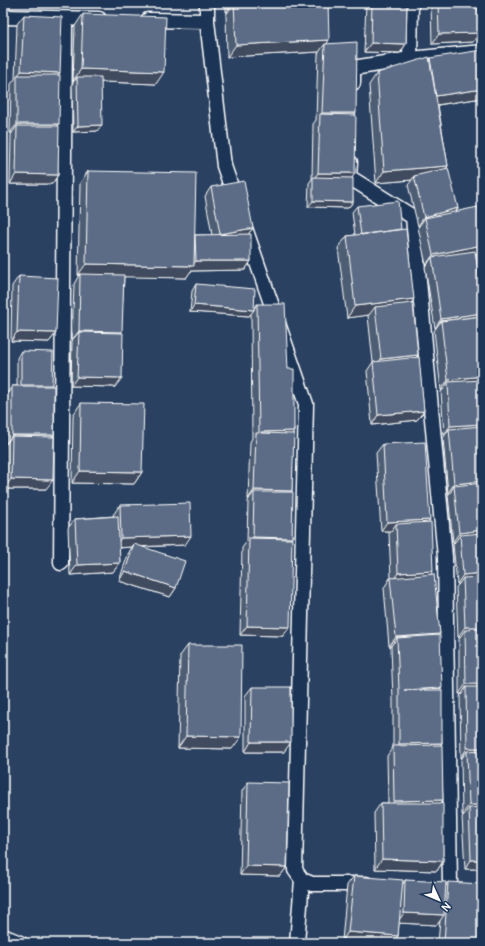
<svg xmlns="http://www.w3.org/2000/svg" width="485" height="946" font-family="Pangolin,sans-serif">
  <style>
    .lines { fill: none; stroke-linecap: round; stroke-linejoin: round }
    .street-casing { stroke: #fff; stroke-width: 17 }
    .street { stroke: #1d3557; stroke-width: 14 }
    .wall { fill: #4e5d73; stroke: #fff }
    .shaded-wall { fill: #404c5e; stroke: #fff }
    .building { fill: #5b6c86; stroke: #fff }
  </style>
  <rect width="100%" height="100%" fill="#2a4161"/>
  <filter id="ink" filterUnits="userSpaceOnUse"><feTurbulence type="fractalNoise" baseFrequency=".025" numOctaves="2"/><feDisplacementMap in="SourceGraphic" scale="8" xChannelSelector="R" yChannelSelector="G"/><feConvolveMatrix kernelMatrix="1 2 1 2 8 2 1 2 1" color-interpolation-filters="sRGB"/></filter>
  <g filter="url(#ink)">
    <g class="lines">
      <defs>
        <path id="street" d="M207,3V21L224,166L236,201
          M3,17L99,19
          M148,20L207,21
          M410,59L482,52
          M353,83V68L410,59L411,3
          M350,162L349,177L413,217L445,557L450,885
          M245,228L306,404L295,870L302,880L312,884H366
          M61,563L65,19
          M3,936L20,943
          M297,943L302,880"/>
      </defs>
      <use href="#street" class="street-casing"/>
      <use href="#street" class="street"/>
    </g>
    <path class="wall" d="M226,3H328L327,44L355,115L352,178L353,202L348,208L308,207L309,183L312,179L313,124L316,120L318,54L319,52L227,57L226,15L228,12H226Z
      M366,3H407L406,44L400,53L364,52Z
      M432,3H478L473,42L432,44L431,4Z
      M83,14L156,84L101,82L97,131L73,132L72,84L74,81H73L75,26Z
      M24,15L60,73L58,75V175L52,184H10L11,135L12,133H10L11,84L15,79L17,24Z
      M430,58L482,98L438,105L448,166L446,168L458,208L456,212L482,228V249L479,253L476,254L482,296V869H465L462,817L464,815H462L461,760L462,758H461L460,696L462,694H459V639L460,637H458L456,587L459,584H457L453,544L455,542H453L448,495L450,493H448L443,438L445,435H444L441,391L443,390H441L434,331L436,328H435L425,267L427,265H426L418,227L419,226H418L408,185L412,180L376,183L369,85L377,73L430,59Z
      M88,171L195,236V235H212L205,196L211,187L253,228L248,234L251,261L245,270L191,271L186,278L124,276L121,333L115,387L71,386L72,341L73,340H72L74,284L79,275H78L80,183Z
      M357,206L411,303L417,358L424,411L417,420L372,425L367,371L373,362L368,316L369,315L347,318L338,248L347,236L355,235L352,212Z
      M19,276L56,333L49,342L11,341L12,286Z
      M196,284L254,309L257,304L288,369L294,431L293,433L292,491L291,492L292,538L291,539L283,636L240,635L242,548L247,541L248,501L249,499H248L250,442L252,438L251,314L249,316L190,312L192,291Z
      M21,351L52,385L54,435L52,437L46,489H4L5,445L6,444V395L12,386H17V358Z
      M81,403L142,472L134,484L72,483L73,415Z
      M383,444L428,522L431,574L440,634L438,636L442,743L441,745L443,800L442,803L443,861L437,871L375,869L374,813L381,803H388L387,756L393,747V700L391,647V646H389L384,588L390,578H391L389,533L391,531H381L376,453Z
      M120,505L185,545L141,547L176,588L170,597L119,581L128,554L132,547L119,548L120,563L113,572L70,575L68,528L75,519L114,516L113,515Z
      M188,645L232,749L178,748L180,656Z
      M252,687L284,752H245V696Z
      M248,782L287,867L280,876L240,875L242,791Z
      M354,876L403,884L405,880L445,887L448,882L482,943H438L440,920L437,925L399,923L398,936L393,943H361L342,941L347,885Z"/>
    <path class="shaded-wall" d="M233,3H234L228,12H226Z
      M479,33L473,42L432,44L439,34Z
      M329,40L325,47V44L319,52L227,57L236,45Z
      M371,43L406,44L400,53L364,52Z
      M81,69L164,72L156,84L77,81V77L74,81H73Z
      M21,71L60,73L53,82L17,77Z
      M482,89V98L430,106L436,96Z
      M322,113H356L350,123L320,116Z
      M17,124H59L53,133L17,126L12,133H10Z
      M102,125L97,131L73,132L78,126Z
      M448,166L440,178L414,176L412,180L376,183L384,171Z
      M318,173H355L349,183L313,180Z
      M16,174L58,175L52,184H10Z
      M313,201L353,202L348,208L308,207Z
      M458,208L451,218H425L419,226H418L424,217Z
      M253,228L246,237L213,243L220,234Z
      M482,245V249L479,253L433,263L432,257L427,265H426L433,255Z
      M196,261H251L245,270L191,271L186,278L80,276V274L79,275H78L86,264L192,266Z
      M414,299L406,311L375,307L369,315L347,318L355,306Z
      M194,305L254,310L249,316L190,312Z
      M482,313V316L441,321L436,328H435L441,319Z
      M79,331L122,332L116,341L79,332L72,340Z
      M17,332L56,333L49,342L11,341Z
      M418,355L412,365L374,369L381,359Z
      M482,376V385L448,382L443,390H441L448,380Z
      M77,377L122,378L115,387L71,386Z
      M424,411L417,420L372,425L378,415Z
      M482,424V433L449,429L445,435H444L450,426Z
      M294,431L288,441H256L261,432Z
      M12,435H54L47,444L12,436L6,444Z
      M80,471L142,472L134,484L72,483Z
      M11,479L53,480L46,489H4Z
      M482,481V490L454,486L450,493H448L454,484Z
      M254,490L292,491L286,500L254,492L249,499H248Z
      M430,520L423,529L396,524L391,531H381L387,522Z
      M482,530V539L460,535L455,542H453L459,533Z
      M191,536L185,545L133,547L134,544L132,547L115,548L121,538Z
      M253,537L292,538L285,547L249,543Z
      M120,563L113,572L70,575L77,565Z
      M125,571L176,588L170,597L119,581Z
      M433,571L426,581L392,582L398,573Z
      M482,573V582L463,578L459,584H457L463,575Z
      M247,626L290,627L283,636L240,635Z
      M465,627H482V636L465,630L460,637H458Z
      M440,634L433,643L397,638L391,646H389L396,637Z
      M466,684H482V693L466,687L462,694H459Z
      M442,688L435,697L399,699L404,690Z
      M186,736L241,737L232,749L178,748Z
      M251,742H291L284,752H245Z
      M442,743L436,753L393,754L399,744Z
      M467,748H482V757L467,751L462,758H461Z
      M443,800L437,810L388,811L394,801Z
      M469,805H482V814L469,808L464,815H462Z
      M382,859L443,861L437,871L375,869Z
      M471,860H482V869H465Z
      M246,866L287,867L280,876L240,875Z
      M404,913L444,915L437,925L397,923Z
      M348,932L398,936L393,943H361L342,941Z"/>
    <path class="building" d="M234,3H328L329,40L236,45Z
      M372,3H407L406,44L371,43Z
      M438,3H478L479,33L439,34Z
      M83,14L166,17L164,72L81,69Z
      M24,15L62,17L60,73L21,71Z
      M357,42L356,113H322L325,44Z
      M482,50V89L436,96L430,58Z
      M429,57L448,166L384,171L377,73Z
      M17,75H60L59,124H17Z
      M77,77H101L102,125L78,126Z
      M320,114L356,115L355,173H318Z
      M17,126H59L58,175L16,174Z
      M448,168L458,208L424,217L414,176Z
      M88,171L196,173L194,266L86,264Z
      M313,177L353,178V202L313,201Z
      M244,181L253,228L220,234L211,187Z
      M398,201L401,229L361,235L357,206Z
      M478,207L482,228V245L433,255L425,218Z
      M406,229L414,299L355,306L347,236Z
      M251,234V261H196L195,235Z
      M475,251L482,296V313L441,319L432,257Z
      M80,274L124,275L122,332L79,331Z
      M19,276L58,278L56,333L17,332Z
      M196,284L255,289L254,310L194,305Z
      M413,303L418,355L381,359L375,307Z
      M257,304H285L288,369H294V431L261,432V433L294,434L292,491L254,490L256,433H259Z
      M482,316V376L448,380L441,321Z
      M79,332L123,333L122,378L77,377Z
      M21,351L53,352L52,385H21Z
      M419,357L424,411L378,415L373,362Z
      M482,380V424L450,426L448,382Z
      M12,386H54V435H12Z
      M81,403L144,404L142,472L80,471Z
      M482,426V481L454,484L449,429Z
      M12,436L54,437L53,480L11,479Z
      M425,442L430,520L387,522L383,444Z
      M482,483V530L459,533L454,486Z
      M254,492H293L292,538L253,537Z
      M190,503L191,536L121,538L120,505Z
      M118,516L120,563L77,565L75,519Z
      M431,522L433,571L398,573L396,524Z
      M482,533V573L463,575L460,535Z
      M249,538L292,539L290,627L247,626Z
      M134,544L185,561L176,588L125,571Z
      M434,574L440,634L396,637L390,578Z
      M482,577V627H465L463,578Z
      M482,629V684H466L465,630Z
      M440,635L442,688L404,690H442V743L399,744V690L397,638Z
      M188,645H242L241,737L186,736Z
      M252,687H291V742H251Z
      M466,687H482V748H467Z
      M442,745L443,800L394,801L393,746Z
      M482,750V805H469L467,751Z
      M248,782L289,783L287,867L246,866Z
      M381,803H443V861L382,859Z
      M482,807V860H471L469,808Z
      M354,876L403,880L398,936L348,932Z
      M405,880L446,882L444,915L404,913Z
      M448,882L482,884V943H444Z"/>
  </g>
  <rect width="485" height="946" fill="none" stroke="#1d3557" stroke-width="16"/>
  <rect x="8" y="8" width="469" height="930" fill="none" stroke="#fff" stroke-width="1.5" filter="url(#ink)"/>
  <g transform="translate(439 900) rotate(134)" stroke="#1d3557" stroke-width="3" paint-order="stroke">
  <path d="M0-3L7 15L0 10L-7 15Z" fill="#ffffff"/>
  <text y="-6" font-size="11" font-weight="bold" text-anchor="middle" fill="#ffffff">N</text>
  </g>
</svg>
